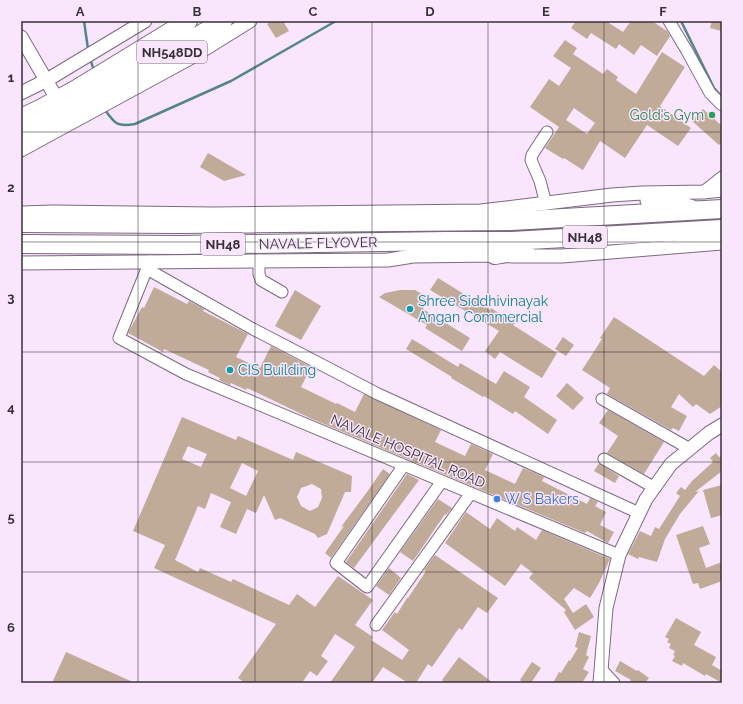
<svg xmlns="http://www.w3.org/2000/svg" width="743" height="704" font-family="Raleway,sans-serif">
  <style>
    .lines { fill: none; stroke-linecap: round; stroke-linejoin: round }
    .stream { stroke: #54858c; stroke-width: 2.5 }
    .building { fill: #c0aa98; fill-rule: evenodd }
    .minor-casing { stroke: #7b6a7e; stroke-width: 13 }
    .tertiary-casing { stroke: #7b6a7e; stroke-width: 15 }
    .trunk-casing { stroke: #7b6a7e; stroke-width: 20 }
    .minor { stroke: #fff; stroke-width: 11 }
    .tertiary { stroke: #fff; stroke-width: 13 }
    .trunk { stroke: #fff; stroke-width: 18 }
    .grid { fill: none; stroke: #373039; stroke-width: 1; stroke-opacity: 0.55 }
    .leisure-dot { fill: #2e9e5b; stroke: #f9e6fd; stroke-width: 1.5 }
    .culture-dot { fill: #0f9aa8; stroke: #f9e6fd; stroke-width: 1.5 }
    .shop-dot { fill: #3f7fe0; stroke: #f9e6fd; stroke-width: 1.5 }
    .labels { text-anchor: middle; stroke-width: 3; stroke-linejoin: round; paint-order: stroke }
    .shield { fill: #f9e6fd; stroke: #716774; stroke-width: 1 }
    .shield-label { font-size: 13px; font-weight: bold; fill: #373039 }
    .leisure-label { font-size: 14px; fill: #27864d; stroke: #f9e6fd; text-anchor: end }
    .street-label { font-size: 14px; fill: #373039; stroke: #f9e6fd }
    .culture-label { font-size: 14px; fill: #0d838f; stroke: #f9e6fd; text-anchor: start }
    .shop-label { font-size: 14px; fill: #366cbe; stroke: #f9e6fd; text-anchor: start }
    .neatline { fill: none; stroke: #373039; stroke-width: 1.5 }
    .grid-label { font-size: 13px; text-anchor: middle; font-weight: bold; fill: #373039 }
  </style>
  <rect width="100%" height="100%" fill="#f9e6fd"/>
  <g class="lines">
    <path class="stream" d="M84,21L88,49
      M681,21L714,88L722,97
      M90,58L94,71
      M105,110C115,124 117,127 135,124L231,81L336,21"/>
  </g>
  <path class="building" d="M272,21H283L289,31L276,38L267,24Z
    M576,21H606L623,32L631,21H652L667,31L670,36L657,56L641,45L634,55L619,44L616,49L591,33L587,39L571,28Z
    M712,21H722L721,31L710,28Z
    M565,40L577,48L573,54L603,74L607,69L618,77L616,80L636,94L662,52L685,67L660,106L691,128L678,146L647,125L625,158L600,141L583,170L564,158L563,159L545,148L559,127L530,107L549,79L559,86L571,68L553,56ZM574,108L595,123L587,134L566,120Z
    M703,109L722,126V141L719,145L692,121Z
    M208,153L246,175L224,181L200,167Z
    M438,278L490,310L491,308L515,323L513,325L557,353L542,378L500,352L495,359L485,351L499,331L430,290Z
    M154,287L187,304L189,301L204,309L203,311L248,334L236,357L260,368L271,346L311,367L301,387L336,404L337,403L355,412L364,394L441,430L435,442L465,456L471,444L493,454L485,470L515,484L523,468L544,477L542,481L587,504L590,498L598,502L595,506L606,512L600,525L614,532L608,543L587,531L585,533L312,419L247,388L246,390L231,383L230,385L219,380L220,378L208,372L209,370L164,349L163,352L128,333L142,307L144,308Z
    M295,290L321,306L301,340L275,326Z
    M400,290H415L429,298L423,309L470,338L462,351L425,328L427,325L379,297L385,293Z
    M614,317L704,376L714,365L722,372V406L710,414L696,404L693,407L679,394L671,407L687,416L679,431L673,428L671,430L607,394L610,388L582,370L602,339L600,338Z
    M563,337L574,345L566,356L555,349Z
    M412,339L458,367L460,363L496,384L504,371L530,387L524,397L557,420L548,434L515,411L513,414L484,396L483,397L451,378L452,377L406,349Z
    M567,383L584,398L573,410L556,396Z
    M608,410L664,442L644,474L607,453L618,436L599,423Z
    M182,417L236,440L238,436L293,460L296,452L352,476L351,492H345L327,534L318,538L315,534L280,518L275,520L264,495L256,513L247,509L236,534L220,527L231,502L211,493L205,509L198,506L175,560L198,572L200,568L231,582L233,579L289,605L297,594L315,607L338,576L373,600L355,625L373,637L371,640L402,660L409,650L382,630L395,612L397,614L407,598H408L426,571L424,570L435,555L498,598L487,613L478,607L462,630L459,628L432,667L428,664L416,683H408L383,667L372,683H330L355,647L335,634L321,656L328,661L317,676L310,671L302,683H245L238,678L276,624L154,568L165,545L133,531ZM188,446L207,454L201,467L182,459ZM242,463L258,471L246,496L230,488ZM312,484L321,489L322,498L318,507L310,511L301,506L297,497L301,488Z
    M716,453L719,457L722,456V471L695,492L699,491L680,514L665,539L657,562L639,557L638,559L628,554L640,531L651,536L655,527L659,529L680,496L676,493L681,487L685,490L692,481L713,462L710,458Z
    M599,463L619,476L615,483L594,471Z
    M383,469L390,474L331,558L325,553L344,526L341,527L367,492Z
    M407,474L419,480L354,568L346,562Z
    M722,485V515L711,518L703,490Z
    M438,499L452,508L446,515L445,514L413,561L400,552Z
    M466,512L490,529L497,518L515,531L517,527L536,540L542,530L610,559L599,583L590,598L574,588L564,599L573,613L586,604L594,617L575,630L564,612L566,610L529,578L533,573L521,564L505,586L445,543Z
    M703,526L710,544L699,548L706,568L722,562V581L700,589L698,583L693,584L676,535Z
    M389,568L401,578L389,595L376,586Z
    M676,618L701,632L694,645L716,657L712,665L722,671V683L706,674L705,676L683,663L682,666L672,661L675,656L673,655L675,651L669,648L671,644L667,642L669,639L665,637Z
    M579,632L591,636L586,655L589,657L583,669L589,672L582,683H553L559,672L561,673L569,660L570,661L578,648L575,647Z
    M66,652L135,683H52Z
    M459,657L493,683H445L442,680Z
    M620,661L637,671L638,670L649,678L645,683H629L631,680L615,671Z
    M532,662L541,668L531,683H523L520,680Z"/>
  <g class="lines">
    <defs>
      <path id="minor" d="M669,21L687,51L710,93L722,105
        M703,192L722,177
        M546,204L540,181L531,160L532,155L547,132
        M259,260V274L261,280L282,292
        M150,261L119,338L186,374L619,555
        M147,269L253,329L378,394L639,513
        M602,399L690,449
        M604,459L655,488
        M404,465L336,563L367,587L442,481
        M376,625L471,493
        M601,669L614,683"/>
      <path id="tertiary" d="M21,37L57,99
        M21,93L47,80L145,21
        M21,150L192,57L250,21
        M647,201L677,202L693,207
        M21,213L53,212L213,214L481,211L612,195L642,193L703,192L722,190
        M21,263L388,260L413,256L495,255L514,256H562L722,243
        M600,683L606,608L619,555L646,499L671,464L709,433L722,425"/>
      <path id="trunk" d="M21,118L40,109L75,90L188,21
        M21,137C90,101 156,61 223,21
        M21,223L179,224L511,221L722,209
        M21,244L179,245L447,241H512L722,229
        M495,255L525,250"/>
    </defs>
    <use href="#minor" class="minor-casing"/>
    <use href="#tertiary" class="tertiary-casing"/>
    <use href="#trunk" class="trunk-casing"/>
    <use href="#minor" class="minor"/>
    <use href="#tertiary" class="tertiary"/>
    <use href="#trunk" class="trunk"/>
  </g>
  <path class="grid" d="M138,21V683M255,21V683M372,21V683M488,21V683M604,21V683M21,132H722M21,242H722M21,352H722M21,462H722M21,572H722"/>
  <circle class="leisure-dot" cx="712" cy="115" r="4"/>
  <g class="culture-dot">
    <circle cx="410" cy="309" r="4"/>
    <circle cx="230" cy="370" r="4"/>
  </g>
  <circle class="shop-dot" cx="497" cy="499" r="4"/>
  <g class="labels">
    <g class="shield">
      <rect x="137" y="41" width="70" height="22" rx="3"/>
      <rect x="563" y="226" width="44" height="22" rx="3"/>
      <rect x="201" y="233" width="44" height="22" rx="3"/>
    </g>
    <g class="shield-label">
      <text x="172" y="57">NH548DD</text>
      <text x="585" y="242">NH48</text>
      <text x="223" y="249">NH48</text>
    </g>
    <g class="leisure-label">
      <text x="704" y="120">Gold's Gym</text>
    </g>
    <g class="street-label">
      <text transform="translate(318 243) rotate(-1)" y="5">NAVALE FLYOVER</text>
      <text transform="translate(408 451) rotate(23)" y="5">NAVALE HOSPITAL ROAD</text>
    </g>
    <g class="culture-label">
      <text x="418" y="306">Shree Siddhivinayak<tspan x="418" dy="16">Angan Commercial</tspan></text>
      <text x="238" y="375">CIS Building</text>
    </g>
    <g class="shop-label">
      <text x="505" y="504">W S Bakers</text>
    </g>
  </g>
  <rect width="743" height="704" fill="none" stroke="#f9e6fd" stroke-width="44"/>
  <rect x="22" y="22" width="699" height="660" class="neatline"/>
  <g class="grid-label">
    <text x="80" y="16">A</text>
    <text x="197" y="16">B</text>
    <text x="313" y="16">C</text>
    <text x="430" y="16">D</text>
    <text x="546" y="16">E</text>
    <text x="663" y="16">F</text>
    <text x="11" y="82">1</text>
    <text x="11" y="192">2</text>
    <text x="11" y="302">3</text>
    <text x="11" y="412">4</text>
    <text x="11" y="522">5</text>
    <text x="11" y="632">6</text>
  </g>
</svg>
